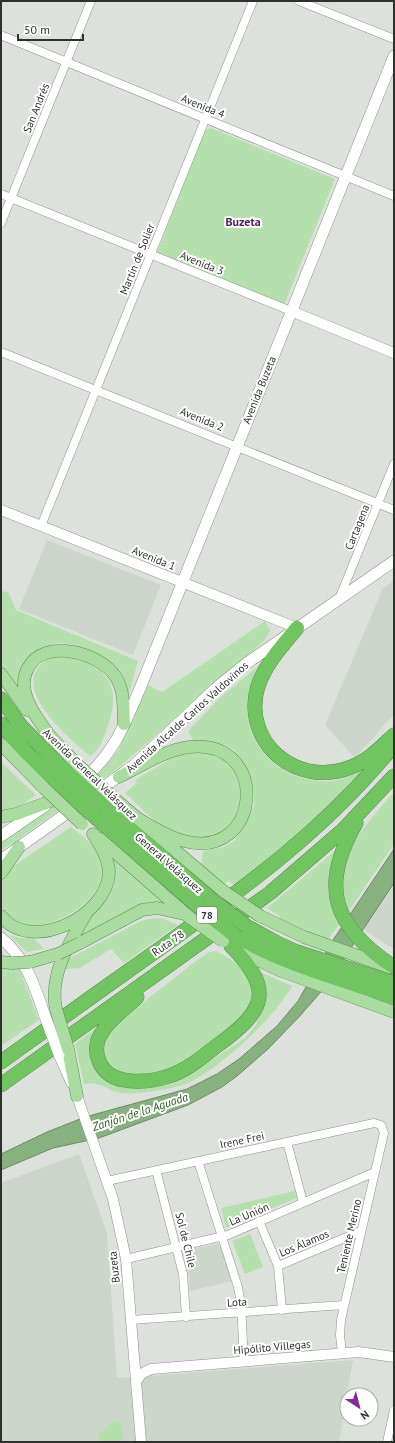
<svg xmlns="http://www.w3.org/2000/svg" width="395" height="1443" font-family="'PT Sans',sans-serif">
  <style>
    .built { fill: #cdd6cb }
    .green { fill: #b5e0ad }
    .water { fill: #87b17f; stroke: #6d8b67 }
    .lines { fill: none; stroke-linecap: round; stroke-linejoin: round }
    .minor-casing { stroke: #8e928d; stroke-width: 9 }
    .tertiary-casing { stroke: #8e928d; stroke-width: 11 }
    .secondary-casing { stroke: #8e928d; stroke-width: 12 }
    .primary-casing { stroke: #5b9050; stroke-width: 13 }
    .motorway-casing { stroke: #5b9050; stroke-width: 15 }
    .minor { stroke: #fff; stroke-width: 8 }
    .tertiary { stroke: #fff; stroke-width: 10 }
    .secondary { stroke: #fff; stroke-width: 11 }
    .primary { stroke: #aadba1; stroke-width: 12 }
    .motorway { stroke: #72c362; stroke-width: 14 }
    .secondary-bridge-casing { stroke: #8e928d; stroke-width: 12; stroke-linecap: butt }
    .primary-bridge-casing { stroke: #5b9050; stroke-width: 13; stroke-linecap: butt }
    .motorway-bridge-casing { stroke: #5b9050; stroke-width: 15; stroke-linecap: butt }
    .secondary-bridge { stroke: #fff; stroke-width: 11 }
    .primary-bridge { stroke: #aadba1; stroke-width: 12 }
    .motorway-bridge { stroke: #72c362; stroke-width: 14 }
    .labels { text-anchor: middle; stroke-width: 4; stroke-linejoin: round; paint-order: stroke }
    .shield { fill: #fff; stroke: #6d6f6d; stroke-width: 1 }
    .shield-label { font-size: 10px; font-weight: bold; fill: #2f312f }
    .street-label { font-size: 11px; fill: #2f312f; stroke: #fff }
    .neighbourhood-label { font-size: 12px; font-weight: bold; fill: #4c2256; stroke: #fff }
    .water-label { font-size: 12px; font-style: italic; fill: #275e1c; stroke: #fff }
  </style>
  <rect width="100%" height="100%" fill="#dde1dc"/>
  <path class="built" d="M47,540L161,585L133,655L19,609Z
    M394,581V714L355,758L325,725L383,588Z
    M394,885V949L364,930Z
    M79,1154L107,1233L117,1378L353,1360L339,1442H1V1183Z
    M218,1244L221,1247L232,1281L190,1291L189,1275L182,1251Z"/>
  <path class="green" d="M211,128L335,179L285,303L283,304L157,253L205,130Z
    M1,591L8,592L16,610L138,661L129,694C126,685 124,675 118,668C108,656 75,643 59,643C49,644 40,650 31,655L19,694L1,666Z
    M265,621L270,631L264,641L117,769L1,851V842L50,808L109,762L119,749L148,685L162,692Z
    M54,656C100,660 126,680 107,728C103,739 100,750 90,756C65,735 0,680 54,656Z
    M263,662C259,674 248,695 248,708C246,753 289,784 331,781C346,780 361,770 373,763L276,856L235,885L228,881L223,885L201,865L203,851L223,847L234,841L243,828L254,805L253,784L235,751L224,745L194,742L188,731L222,696Z
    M190,752C202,752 214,752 224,761C251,781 243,824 213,836C209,837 204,840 201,840C194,840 176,833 169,830C154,824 137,803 125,793L137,783L135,780C153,769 169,758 190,752Z
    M1,762L36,795L18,808L1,814Z
    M394,792V844L346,915C345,904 338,881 341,872C347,843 376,813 394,792Z
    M71,827C83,836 99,848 103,863C113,898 44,939 15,922C10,919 4,912 1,906L2,877L15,865Z
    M337,849L340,923L328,940L277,920L280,916L267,908Z
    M105,850L165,905L80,940C82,934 84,928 87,923C99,905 120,892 113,868C111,862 108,856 105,850Z
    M154,918L164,919L178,925L124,963L111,949L80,968L65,969L68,959L141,921Z
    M9,935L20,938H34L44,949L27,952Z
    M216,951C248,969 255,972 250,1012L183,1064L159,1074L130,1076L111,1068L103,1057V1042L113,1026L192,964L209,952Z
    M1,967L19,968L39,1020L1,1046Z
    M260,972L292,986C277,1015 216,1073 185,1084C172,1089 154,1091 140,1093C134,1093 127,1094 121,1093C105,1090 103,1081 84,1084L75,1044L105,1021L99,1028L104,1076H186L244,1039L256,1025L266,1000V985Z
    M295,1191L297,1198L226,1228L221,1208Z
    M250,1234L263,1267L245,1274L232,1241Z
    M121,1421L123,1442H99V1433C110,1427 104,1423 121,1421Z"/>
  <path class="water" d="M394,849V883L335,972L320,993L298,1018L268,1049L237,1076L222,1087L188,1105L99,1138L53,1148L1,1170V1154L47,1132L85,1117L187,1089L217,1074L239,1059L277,1026L298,1001L333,940Z"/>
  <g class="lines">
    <defs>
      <path id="minor" d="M299,1L394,39
        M3,36L394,196
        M1,194L291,311
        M1,223L91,1
        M1,352L394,510
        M41,526L253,1
        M339,599L394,464
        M287,1142L303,1202
        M198,1161L238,1287L241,1304L244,1361
        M156,1170L183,1274L186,1317
        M107,1181L374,1123L381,1125L384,1133L341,1320L340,1335L342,1354
        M259,1221L278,1266L282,1310
        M126,1259L228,1235L375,1172
        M278,1266L361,1231
        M131,1320L344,1305
        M387,1442L394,1410"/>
      <path id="tertiary" d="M291,311L394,353
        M1,510L297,628
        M77,1096L113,1199L126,1259L141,1442
        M136,1382L141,1374L151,1369L359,1352L394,1357"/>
      <path id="secondary" d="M83,780C116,751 124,725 141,686L394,56
        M1,836L45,806
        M1,860L133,766L216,688L247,663L394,561
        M1,938C26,958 35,987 45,1016
        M59,1054L72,1083"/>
      <path id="primary" d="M1,674L27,710
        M47,733L77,764
        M52,739C42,725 29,709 25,692C23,683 24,675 28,668C44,637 100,653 115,676C125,690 123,708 124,724
        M1,744L44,788
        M119,777C141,766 165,750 189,747C272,738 261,862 184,841C167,837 151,826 135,817
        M116,800L223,891
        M1,817L16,814L54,800
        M100,839L189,917
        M1,873L19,847
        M1,916C30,954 107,917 109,873C109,859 100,845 93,834
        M260,916L304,937L389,967
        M80,943L142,910L157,908L184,914
        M235,949L279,970L394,1012
        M1,962L12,963
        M30,962L58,954
        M56,1009C49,975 69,943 86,914
        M68,1049L77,1096"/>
      <path id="motorway" d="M297,628C282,646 266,663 258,686C241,742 297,789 351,767C368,761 381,747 394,735
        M1,699L21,726L66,772
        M1,724L26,752L55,780
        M106,808L211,899
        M94,816L199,907
        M356,823C319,887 333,927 394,967
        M246,926L279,944L297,952L394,983
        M233,934C283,965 340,978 394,998
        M137,997C124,1010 105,1022 98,1040C96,1047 96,1054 99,1061C109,1087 148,1083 169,1076C188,1070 203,1056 218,1045C265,1011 275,990 231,946
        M1,1062C55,1023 108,985 162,947C247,886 327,828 394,745
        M1,1085L270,893L343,830L394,776"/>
    </defs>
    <use href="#minor" class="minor-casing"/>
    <use href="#tertiary" class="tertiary-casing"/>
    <use href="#secondary" class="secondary-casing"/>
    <use href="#primary" class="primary-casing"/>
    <use href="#motorway" class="motorway-casing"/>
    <use href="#minor" class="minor"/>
    <use href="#tertiary" class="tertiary"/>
    <use href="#secondary" class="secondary"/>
    <use href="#primary" class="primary"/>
    <use href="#motorway" class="motorway"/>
    <defs>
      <path id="secondary-bridge" d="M45,1016L59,1054"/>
      <path id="primary-bridge" d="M77,764L116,800
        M44,788L82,824
        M223,891L260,916
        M189,917L223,941
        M58,954L80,943
        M12,963L30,962
        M56,1009L68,1049"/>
      <path id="motorway-bridge" d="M66,772L106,808
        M55,780L94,816
        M211,899L246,926
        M199,907L233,934"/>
    </defs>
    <use href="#secondary-bridge" class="secondary-bridge-casing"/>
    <use href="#primary-bridge" class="primary-bridge-casing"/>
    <use href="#motorway-bridge" class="motorway-bridge-casing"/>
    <use href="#secondary-bridge" class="secondary-bridge"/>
    <use href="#primary-bridge" class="primary-bridge"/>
    <use href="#motorway-bridge" class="motorway-bridge"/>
  </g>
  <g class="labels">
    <rect class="shield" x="197" y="907" width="20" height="16" rx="3"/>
    <g class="shield-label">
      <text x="207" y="919">78</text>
    </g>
    <g class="street-label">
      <text transform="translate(203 106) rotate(22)" y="4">Avenida 4</text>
      <text transform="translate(36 108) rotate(-68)" y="4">San Andrés</text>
      <text transform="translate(137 259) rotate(-68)" y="4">Martín de Solier</text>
      <text transform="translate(202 263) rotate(22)" y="4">Avenida 3</text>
      <text transform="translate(259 390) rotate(-68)" y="4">Avenida Buzeta</text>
      <text transform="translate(202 419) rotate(22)" y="4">Avenida 2</text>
      <text transform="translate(357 527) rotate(-68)" y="4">Cartagena</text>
      <text transform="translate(154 558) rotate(22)" y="4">Avenida 1</text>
      <text transform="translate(187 717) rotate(-42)" y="4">Avenida Alcalde Carlos Valdovinos</text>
      <text transform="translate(90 774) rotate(44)" y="4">Avenida General Velásquez</text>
      <text transform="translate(169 863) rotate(41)" y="4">General Velásquez</text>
      <text transform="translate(168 943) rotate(-35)" y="4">Ruta 78</text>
      <text transform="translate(242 1140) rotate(-12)" y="4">Irene Frei</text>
      <text transform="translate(249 1214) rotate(-23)" y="4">La Unión</text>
      <text transform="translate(349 1236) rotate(-77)" y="4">Teniente Merino</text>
      <text transform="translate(186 1240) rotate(76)" y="4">Sol de Chile</text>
      <text transform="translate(304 1243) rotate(-23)" y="4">Los Álamos</text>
      <text transform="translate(114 1267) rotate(-96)" y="4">Buzeta</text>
      <text transform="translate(237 1302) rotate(-4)" y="4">Lota</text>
      <text transform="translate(272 1347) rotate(-5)" y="4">Hipólito Villegas</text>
    </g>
    <g class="neighbourhood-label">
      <text x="243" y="226">Buzeta</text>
    </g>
    <g class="water-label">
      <text transform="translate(140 1112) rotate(-18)" y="4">Zanjón de la Aguada</text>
    </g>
  </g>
  <rect width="395" height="1443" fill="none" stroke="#2f312f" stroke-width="4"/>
  <g transform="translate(359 1407) rotate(144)"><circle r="19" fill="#ffffff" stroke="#acadac"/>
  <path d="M0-3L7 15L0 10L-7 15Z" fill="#852c99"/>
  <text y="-6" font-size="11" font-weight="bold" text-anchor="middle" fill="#2f312f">N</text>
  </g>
  <path d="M18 34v6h65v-6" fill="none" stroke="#2f312f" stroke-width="2"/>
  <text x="24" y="34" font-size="12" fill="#2f312f" stroke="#ffffff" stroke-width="3" paint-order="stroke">50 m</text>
</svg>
